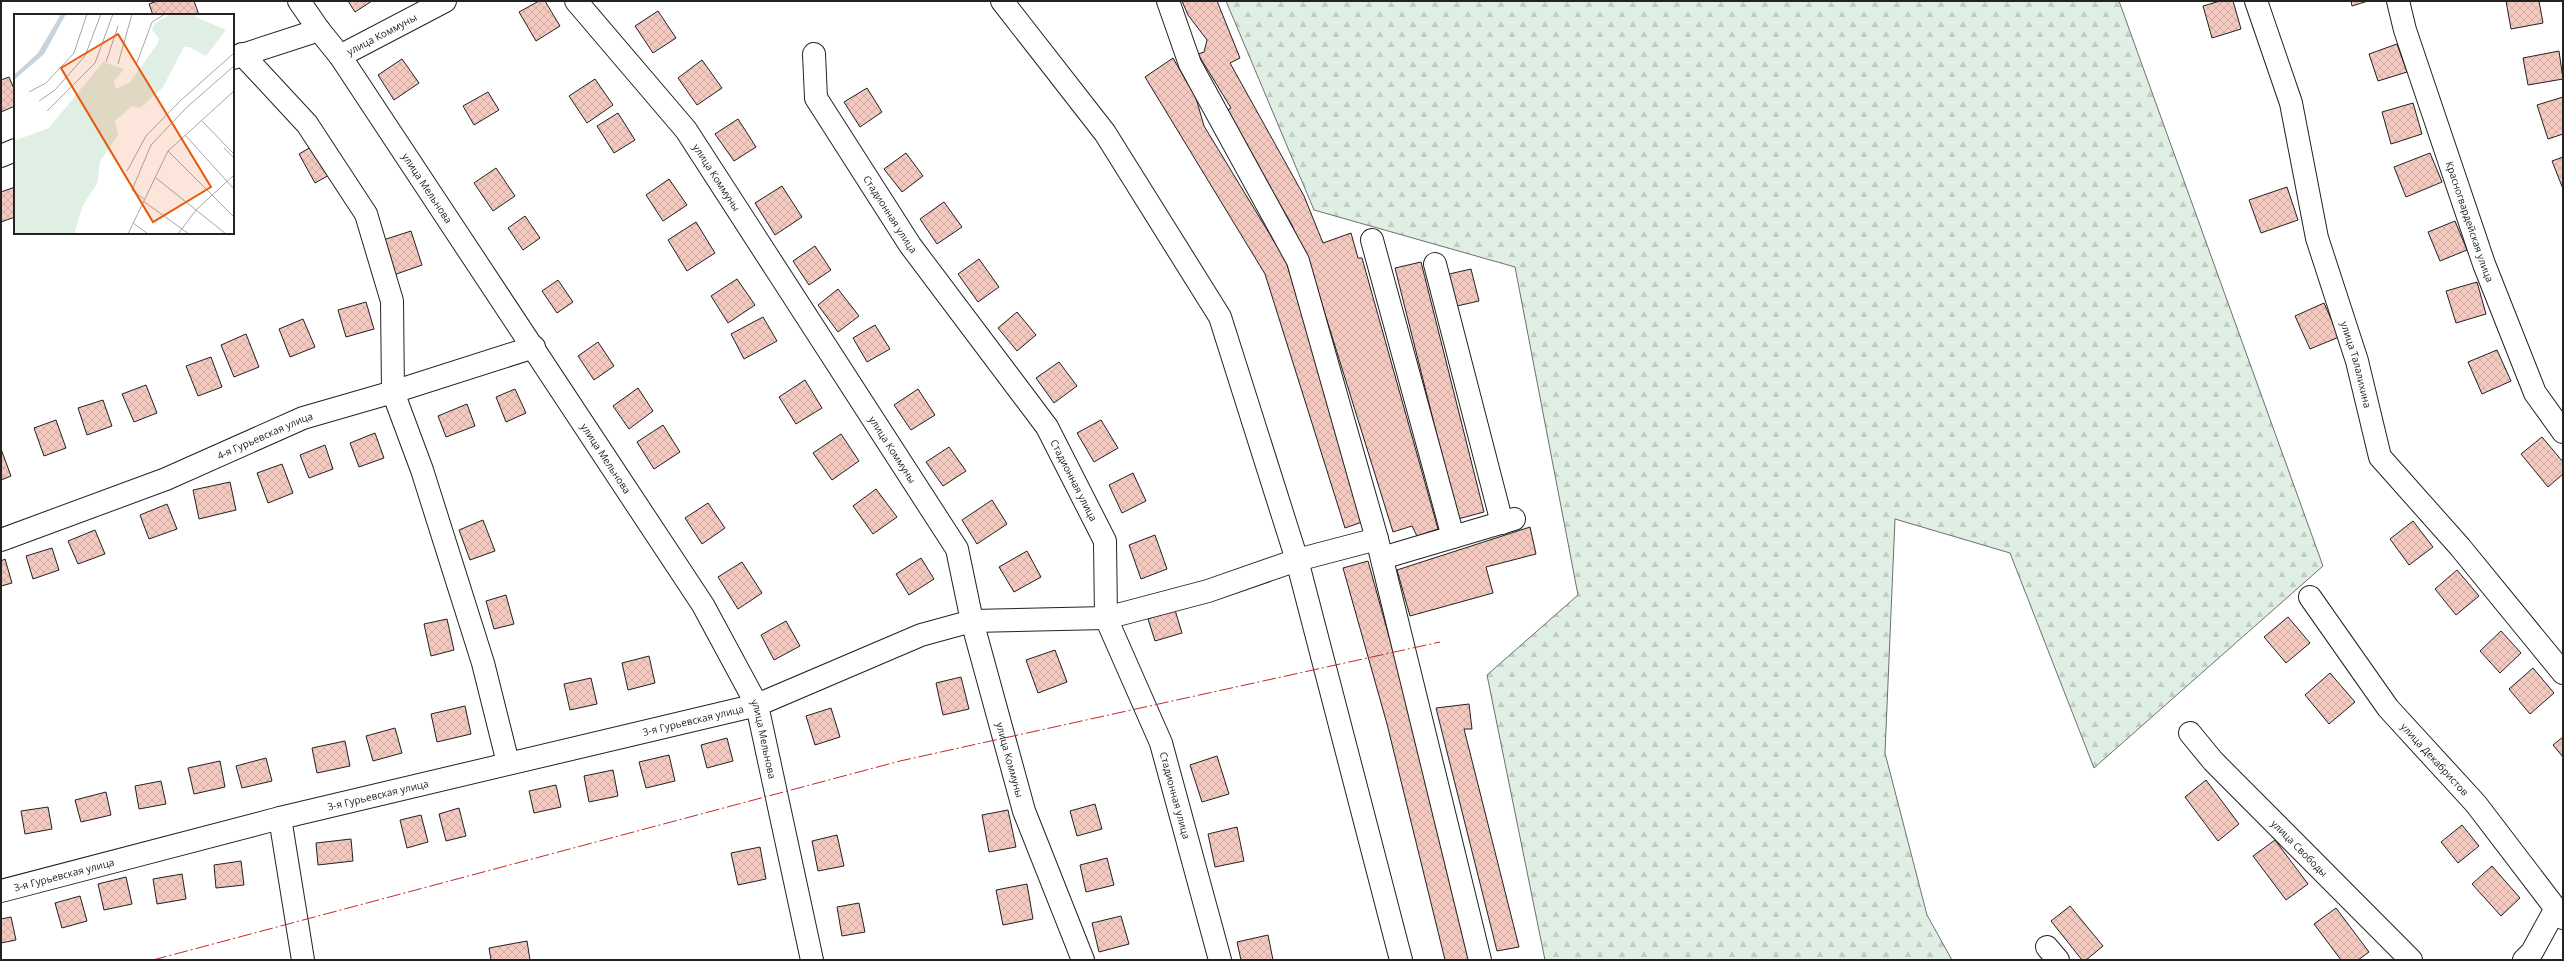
<svg xmlns="http://www.w3.org/2000/svg" width="2564" height="961" font-family="'Open Sans',sans-serif">
  <style>
    .forest { fill: url(#forest-firs); stroke: #6f6f6f }
    .building { fill: url(#building-cross-hatch); stroke: #222 }
    .lines { fill: none; stroke-linecap: round; stroke-linejoin: round }
    .minor-casing { stroke: #222; stroke-width: 24 }
    .major-casing { stroke: #222; stroke-width: 24 }
    .minor { stroke: #fff; stroke-width: 22 }
    .major { stroke: #fff; stroke-width: 22 }
    .power { stroke: #c62828; stroke-width: 1; stroke-dasharray: 14 3 2 3; stroke-linecap: butt }
    .labels { text-anchor: middle; stroke-width: 3; stroke-linejoin: round; paint-order: stroke }
    .street-label { font-size: 10px; fill: #222; stroke: #fff }
    .inset-road { fill: none; stroke: #a7a7a7; stroke-width: 1 }
    .view { fill: #e8590c; fill-opacity: 0.15; stroke: #e8590c; stroke-width: 2 }
    .inset-edge { fill: none; stroke: #222; stroke-width: 2 }
  </style>
  <defs>
    <pattern id="forest-firs" width="22" height="20" patternUnits="userSpaceOnUse"><rect width="22" height="20" fill="#e0efe3"/><path d="M5 1l3.5 6h-7zM16 11l3.5 6h-7z" fill="#c0cdc2"/></pattern>
    <pattern id="building-cross-hatch" width="8" height="8" patternUnits="userSpaceOnUse"><rect width="8" height="8" fill="#f3c9c0"/><path d="M0 0l8 8M0 8l8-8" fill="none" stroke="#d0aca5"/></pattern>
  </defs>
  <rect width="100%" height="100%" fill="#fff"/>
  <path class="forest" d="M1226,1H2119L2323,566L2094,768L2010,553L1895,519L1885,753L1927,915L1952,960H1545L1487,675L1578,595L1515,267L1314,210Z"/>
  <path class="building" d="M157,1H194L199,15H153L149,4Z
    M348,1H372L355,12Z
    M539,1H545L560,26L536,41L519,12Z
    M1182,1H1217L1240,58L1230,63L1304,196L1323,243L1351,233L1358,258H1362L1438,529L1417,536L1412,526L1393,532L1316,285L1292,225L1226,111L1231,108L1198,54L1204,52L1207,40L1188,15Z
    M2220,1H2233L2241,29L2212,38L2203,6Z
    M2351,1H2368L2352,6Z
    M2506,1H2539L2543,23L2511,29Z
    M658,11L676,38L653,53L635,26Z
    M2397,44L2407,72L2378,81L2369,54Z
    M2559,51L2563,79L2528,85L2523,58Z
    M1173,58L1196,98L1204,126L1286,261L1365,521L1345,528L1265,274L1145,77Z
    M402,59L419,83L394,100L378,75Z
    M702,60L722,88L697,105L678,78Z
    M9,77L15,91V106L1,112V80Z
    M595,79L613,105L587,123L569,96Z
    M867,88L882,112L860,127L844,102Z
    M488,92L499,110L474,125L463,106Z
    M2563,97V134L2548,139L2537,105Z
    M2413,103L2422,134L2391,144L2382,112Z
    M618,113L635,140L614,153L597,126Z
    M738,119L756,147L734,161L715,134Z
    M323,140L340,169L315,183L299,154Z
    M906,153L923,176L902,192L884,169Z
    M2430,153L2442,182L2406,197L2394,167Z
    M2563,157V189L2552,161Z
    M496,168L515,196L493,211L474,183Z
    M669,179L687,205L663,221L646,195Z
    M782,186L802,217L775,235L755,203Z
    M15,187V217L1,222V192Z
    M2287,187L2298,220L2261,233L2249,200Z
    M944,202L962,227L937,244L920,219Z
    M525,216L540,238L523,250L508,228Z
    M2455,221L2467,250L2440,261L2428,232Z
    M696,222L715,253L687,271L668,240Z
    M411,231L422,265L388,277L377,242Z
    M815,246L831,270L809,285L793,261Z
    M979,259L999,287L978,302L958,274Z
    M1421,262L1484,512L1458,519L1395,268Z
    M1471,269L1479,301L1457,306L1449,274Z
    M737,279L755,305L728,323L711,296Z
    M558,280L573,302L557,313L542,291Z
    M2477,282L2486,314L2456,323L2446,291Z
    M838,289L859,316L838,332L818,305Z
    M366,302L374,329L346,337L338,310Z
    M2324,303L2339,337L2310,349L2295,316Z
    M1017,312L1036,335L1017,351L998,328Z
    M763,317L777,341L744,359L731,334Z
    M303,319L315,347L290,357L279,329Z
    M875,325L890,349L867,362L853,338Z
    M246,334L259,367L234,377L221,345Z
    M598,342L614,366L594,380L578,356Z
    M2497,350L2511,381L2482,394L2468,362Z
    M211,357L222,387L198,396L186,366Z
    M1059,362L1077,386L1054,403L1036,378Z
    M805,380L822,408L796,424L779,397Z
    M146,385L157,413L134,422L122,394Z
    M638,388L653,411L629,429L613,406Z
    M515,389L526,413L506,422L496,397Z
    M918,389L935,415L911,430L894,405Z
    M103,400L112,426L87,435L78,408Z
    M467,404L475,426L446,437L438,416Z
    M56,420L66,448L44,456L34,428Z
    M1101,420L1118,448L1094,462L1077,433Z
    M663,425L680,452L654,469L637,442Z
    M375,433L384,458L359,467L350,443Z
    M841,434L859,461L832,480L813,453Z
    M2542,437L2563,462V474L2548,487L2521,454Z
    M325,445L333,469L309,478L300,455Z
    M949,447L966,471L943,486L926,462Z
    M1,449L11,476L1,480Z
    M282,464L293,493L268,503L257,473Z
    M1133,473L1146,501L1122,513L1109,485Z
    M230,482L236,510L199,519L193,490Z
    M876,489L897,517L873,534L853,506Z
    M992,500L1007,524L977,544L962,520Z
    M708,503L725,528L702,544L685,518Z
    M167,504L177,529L149,539L140,515Z
    M483,520L495,551L470,560L459,530Z
    M2413,521L2433,547L2409,565L2390,539Z
    M1530,527L1536,554L1486,567L1493,593L1410,616L1397,570Z
    M95,530L105,554L78,564L68,541Z
    M1155,535L1167,569L1141,579L1129,545Z
    M52,548L59,570L33,579L26,556Z
    M1027,551L1041,577L1014,592L999,567Z
    M921,558L934,579L909,595L896,574Z
    M5,559L12,583L1,586V561Z
    M1368,561L1439,817L1471,960H1445L1387,724L1343,568Z
    M742,562L762,593L738,609L718,577Z
    M2457,570L2479,596L2456,615L2435,589Z
    M506,595L514,624L494,629L486,601Z
    M1175,610L1182,633L1155,641L1148,619Z
    M2288,617L2310,643L2286,663L2264,637Z
    M447,619L454,650L431,656L424,624Z
    M786,621L800,646L774,660L761,635Z
    M2501,631L2521,653L2500,673L2480,651Z
    M1055,650L1067,682L1038,693L1026,660Z
    M649,656L655,683L628,690L622,663Z
    M2533,668L2554,693L2530,714L2509,689Z
    M2330,673L2355,702L2329,724L2305,695Z
    M961,677L969,709L943,715L936,683Z
    M591,678L597,704L570,710L564,684Z
    M1469,704L1472,729H1464L1519,947L1497,951L1436,708Z
    M465,706L471,734L437,742L431,714Z
    M831,708L840,737L815,745L806,716Z
    M395,728L402,753L373,761L366,736Z
    M2563,737V757L2553,745Z
    M727,738L733,761L707,768L701,745Z
    M345,741L350,766L317,773L312,748Z
    M669,755L675,781L646,788L639,762Z
    M1217,756L1229,794L1202,802L1190,765Z
    M266,758L272,781L242,788L236,766Z
    M220,761L225,787L194,794L188,768Z
    M613,770L618,796L589,802L584,776Z
    M2206,780L2239,824L2218,841L2185,797Z
    M161,781L166,804L139,809L135,786Z
    M556,785L561,807L534,813L529,791Z
    M106,792L111,815L81,822L75,800Z
    M1095,804L1102,829L1077,836L1070,811Z
    M48,807L52,829L25,834L21,811Z
    M459,808L466,836L446,841L439,814Z
    M1008,810L1016,847L989,852L982,815Z
    M421,815L428,842L407,848L400,820Z
    M2462,825L2479,846L2458,863L2441,842Z
    M1237,827L1244,861L1215,867L1208,834Z
    M837,835L844,866L818,871L812,841Z
    M351,839L353,861L318,865L316,843Z
    M2275,840L2308,884L2286,900L2253,856Z
    M760,847L766,879L738,885L731,853Z
    M1107,858L1114,885L1086,892L1080,865Z
    M241,861L244,885L216,888L214,865Z
    M2492,866L2520,898L2501,916L2472,884Z
    M182,874L186,899L157,904L153,879Z
    M126,877L132,904L104,910L98,884Z
    M1027,884L1033,919L1003,925L996,890Z
    M80,896L87,921L62,928L55,903Z
    M859,903L865,932L842,936L837,907Z
    M2070,906L2103,946L2086,960H2082L2051,921Z
    M2336,908L2369,952L2358,960H2341L2314,924Z
    M1121,916L1129,944L1099,952L1092,923Z
    M11,917L16,940L1,943V919Z
    M1268,935L1273,960H1241L1237,942Z
    M527,941L530,960H491L489,948Z"/>
  <g class="lines">
    <defs>
      <g id="minor">
        <path id="s1" d="M576,1L686,130L957,549L972,621L1024,811L1083,960"/>
        <path d="M1002,1L1105,133L1220,317L1297,560L1401,960"/>
        <path d="M1168,1L1190,64L1298,261L1377,539L1480,960"/>
        <path id="s2" d="M2256,1L2291,103L2317,238L2357,361L2380,457L2460,547L2563,673"/>
        <path id="s3" d="M2398,1L2405,30L2484,264L2535,393L2563,432"/>
        <path d="M242,54L307,124L366,214L392,301L393,392L422,470L483,663L508,763"/>
        <path id="s4" d="M814,54L816,98L910,245L1047,427L1105,541L1106,618L1161,743L1220,960"/>
        <path id="s5" d="M340,56L445,1"/>
        <path d="M233,58L319,30"/>
        <path d="M1,156L15,150"/>
        <path d="M1372,240L1453,537"/>
        <path d="M1435,264L1502,523"/>
        <path id="s6" d="M1,540L166,479L303,418L393,392L534,347"/>
        <path d="M1382,558L1514,519"/>
        <path id="s7" d="M2310,597L2388,708L2476,804L2563,918"/>
        <path id="s8" d="M2190,733L2213,761L2411,960"/>
        <path d="M280,818L303,960"/>
        <path id="s9" d="M1,891L280,818L757,705L921,635L972,621L1106,618L1208,591L1297,560L1377,539"/>
        <path d="M2047,947L2058,960"/>
        <path d="M2524,960L2532,952L2555,910"/>
      </g>
      <g id="major">
        <path id="s10" d="M299,1L319,30L340,56L703,605L757,705L812,960"/>
      </g>
    </defs>
    <use href="#minor" class="minor-casing"/>
    <use href="#major" class="major-casing"/>
    <use href="#minor" class="minor"/>
    <use href="#major" class="major"/>
    <path class="power" d="M153,960L900,761L1440,642"/>
  </g>
  <g class="labels">
    <g class="street-label">
      <text dy="4" stroke="none"><textPath href="#s5" startOffset="47">улица Коммуны</textPath></text>
      <text dy="4" stroke="none"><textPath href="#s1" startOffset="226">улица Коммуны</textPath></text>
      <text dy="4" stroke="none"><textPath href="#s10" startOffset="227">улица Мельнова</textPath></text>
      <text dy="4" stroke="none"><textPath href="#s4" startOffset="182">Стадионная улица</textPath></text>
      <text dy="4" stroke="none"><textPath href="#s3" startOffset="232">Красногвардейская улица</textPath></text>
      <text dy="4" stroke="none"><textPath href="#s2" startOffset="378">улица Талалихина</textPath></text>
      <text dy="4" stroke="none"><textPath href="#s6" startOffset="284">4-я Гурьевская улица</textPath></text>
      <text dy="4" stroke="none"><textPath href="#s1" startOffset="550">улица Коммуны</textPath></text>
      <text dy="4" stroke="none"><textPath href="#s10" startOffset="551">улица Мельнова</textPath></text>
      <text dy="4" stroke="none"><textPath href="#s4" startOffset="506">Стадионная улица</textPath></text>
      <text dy="4" stroke="none"><textPath href="#s9" startOffset="713">3-я Гурьевская улица</textPath></text>
      <text dy="4" stroke="none"><textPath href="#s10" startOffset="875">улица Мельнова</textPath></text>
      <text dy="4" stroke="none"><textPath href="#s7" startOffset="205">улица Декабристов</textPath></text>
      <text dy="4" stroke="none"><textPath href="#s1" startOffset="886">улица Коммуны</textPath></text>
      <text dy="4" stroke="none"><textPath href="#s9" startOffset="389">3-я Гурьевская улица</textPath></text>
      <text dy="4" stroke="none"><textPath href="#s4" startOffset="842">Стадионная улица</textPath></text>
      <text dy="4" stroke="none"><textPath href="#s8" startOffset="159">улица Свободы</textPath></text>
      <text dy="4" stroke="none"><textPath href="#s9" startOffset="65">3-я Гурьевская улица</textPath></text>
    </g>
  </g>
  <g transform="translate(14 14)">
    <rect width="220" height="220" fill="#fff"/>
    <path d="M157,0H183L180,1L182,3L212,16L192,42L175,33H170L149,73L126,94L118,92L101,107L104,121L86,147L83,170L69,191L60,220H0V124L2,126L35,114L89,48L110,55L100,67L102,75L116,68L144,29L145,24L138,16L140,10Z" fill="#e0efe3"/>
    <path d="M47,0H52L30,40L0,66V61L24,39Z" fill="#c7d3dd"/>
    <path class="inset-road" d="M92,48L104,12M104,50L118,0M122,51L138,8L151,0M15,78L32,69L60,39L73,0M25,87L41,76L71,42L87,0M33,97L81,49L99,0M187,106L220,140M171,121L220,175M210,134L220,144M154,137L220,203M113,157L132,122L166,87L220,39M142,164L212,220M130,185L118,176L137,131L172,94L220,52M129,187L175,220M119,209L134,220M114,220L154,137L220,77M164,220L182,196L220,161"/>
    <path class="view" d="M104,20L197,173L139,208L47,54Z"/>
    <rect width="220" height="220" class="inset-edge"/>
  </g>
  <rect width="2564" height="961" fill="none" stroke="#222222" stroke-width="4"/>
</svg>
